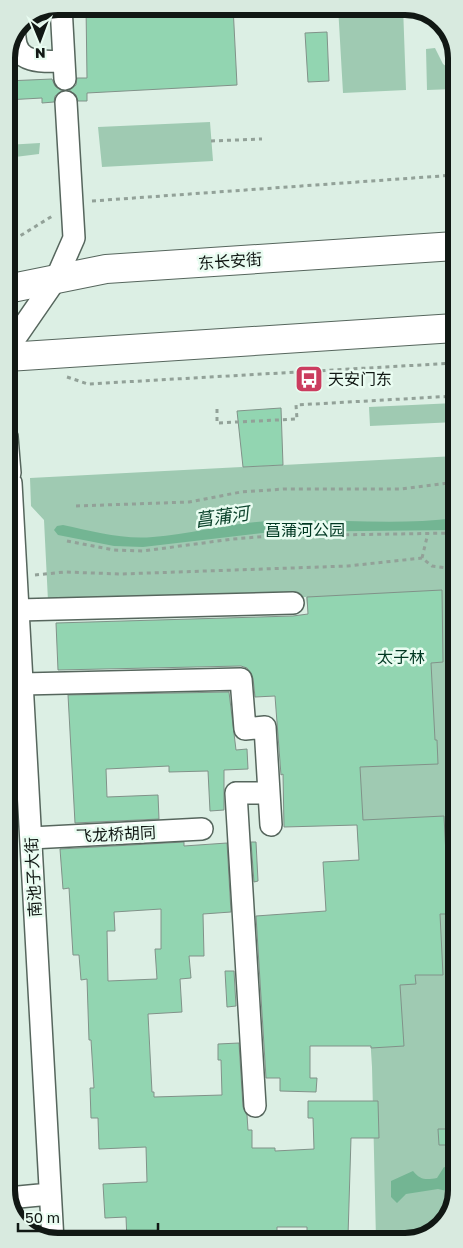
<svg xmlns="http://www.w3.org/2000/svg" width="463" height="1248" font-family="'Golos Text','Noto Sans SC',sans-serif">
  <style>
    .green { fill: #9fcab2 }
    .water { fill: #73b593 }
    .building { fill: #92d5b1; stroke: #819289; fill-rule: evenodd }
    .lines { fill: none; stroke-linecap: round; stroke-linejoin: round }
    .minor-casing { stroke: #56665d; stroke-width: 24 }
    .highway-casing { stroke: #56665d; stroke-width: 30 }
    .path { stroke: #92a198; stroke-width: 3; stroke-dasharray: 4 4; stroke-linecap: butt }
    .minor { stroke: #fff; stroke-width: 21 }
    .highway { stroke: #fff; stroke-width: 28 }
    .labels { text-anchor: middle; stroke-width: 5; stroke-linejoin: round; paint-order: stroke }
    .street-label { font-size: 16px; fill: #111814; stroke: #e9fcf1 }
    .poi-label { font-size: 16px; fill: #111814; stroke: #e9fcf1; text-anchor: start }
    .park-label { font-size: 16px; fill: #003822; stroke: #e9fcf1 }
    .water-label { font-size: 18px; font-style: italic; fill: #0e452e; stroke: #e9fcf1 }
    .rim { fill: none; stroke: #111814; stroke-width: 6 }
  </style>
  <rect width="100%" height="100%" fill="#dcefe4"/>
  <path class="green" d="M338,6H403L406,90L343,93Z
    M435,48L443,64L455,73V89L427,90L426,49Z
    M210,122L213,161L102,167L98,127Z
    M40,143L39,154L7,158L6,145Z
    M455,403L456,422L370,426L369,407Z
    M456,456L457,1190L446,1221L418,1240H376L372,1067L343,603L307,605L306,597L48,601L44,520L31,506L30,478Z"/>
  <path class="water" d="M456,518V530L271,532L143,547L114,546L58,535L54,530L57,526L63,525C92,531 123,540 153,537C192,534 230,523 270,521C332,518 394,526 456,518Z
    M444,1167L453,1170L455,1186L447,1191L438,1189L406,1194L397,1203L391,1197V1181L413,1171C420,1180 426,1180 437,1178Z"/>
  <path class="building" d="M86,6H233L237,85L87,93V101H78L76,95L69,90L76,85L77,78H87Z
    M327,32L329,81L308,82L305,33Z
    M52,79L55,86L62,91L55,96L54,102L42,103V98L6,100V81Z
    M281,408L283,465L243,467L237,411Z
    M442,590L443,662L431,663L435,740H437L438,764L360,767L363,820L444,816L449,914H440L443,975H415L416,984L400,985L404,1046L371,1048V1046H310V1078H317L316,1092L280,1091V1078H266L256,916L326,911L323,862L359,860L357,825L284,827L283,774L281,775L275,696L255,697L253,678L247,668L241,666L58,670L56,623L293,616L308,614L307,597Z
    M229,692L236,750L247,749L248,769L224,770V810L210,811L208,771L169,772V766L106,769L107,797L158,795L159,819L75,823L68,695Z
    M184,842V846L227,843L231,912L203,914L204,956H189L191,978L180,979L182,1012L148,1014L152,1092H154V1097L222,1095L221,1060H218V1044L239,1043L243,1107L247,1115L248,1130H252V1148H275V1151L314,1149L313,1118H308V1101H378L379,1138H351L348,1236H307V1227H277V1241H127L126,1217L105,1218L103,1184L147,1182L146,1147L99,1149L98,1118H91L90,1088H94L91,1040H89L87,979L81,980L79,955H73L69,888L63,889L60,849ZM161,909V949H155L157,979L108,981L107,931H115L114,912Z
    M251,842H256L258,881L254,882Z
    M225,971H234L236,1006L227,1007Z
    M438,1129H454L455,1145H439Z"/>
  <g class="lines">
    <defs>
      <path id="minor" d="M61,6L65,79
        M15,37C16,64 43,62 64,61
        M7,350L56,279L74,238L66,102
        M7,437L10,473
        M11,483L53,1241
        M18,610L293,603
        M22,684L241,679L245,729L265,727L271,825
        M7,786L27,785
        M31,838L202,829
        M255,1106L236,793H269
        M8,1198L50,1194"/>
      <path id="highway" d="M7,289L106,269L455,246
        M7,357L455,328"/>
    </defs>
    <use href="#minor" class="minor-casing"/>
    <use href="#highway" class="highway-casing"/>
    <path class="path" d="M211,141L262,139
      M92,201L455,175
      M7,244L54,215
      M67,377L88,384L455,363
      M217,409V423L297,419L296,405L455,396
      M76,506L189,502L241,492L284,489H401L456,482
      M67,541L114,550L143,551L233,539L270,536L456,533
      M422,558L428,533
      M35,575L65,572L121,574L348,566L422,558L432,566L456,569"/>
    <use href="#minor" class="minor"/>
    <use href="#highway" class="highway"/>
  </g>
  <defs>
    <symbol id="bus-square" viewBox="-11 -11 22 22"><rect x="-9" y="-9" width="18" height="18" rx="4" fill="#cb3c5f" stroke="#e9fcf1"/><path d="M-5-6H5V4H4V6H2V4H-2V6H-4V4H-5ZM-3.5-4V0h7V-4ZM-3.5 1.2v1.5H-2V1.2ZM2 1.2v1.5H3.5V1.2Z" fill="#fff"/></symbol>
  </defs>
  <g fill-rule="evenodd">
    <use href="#bus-square" x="293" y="363" width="32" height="32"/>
  </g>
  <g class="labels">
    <g class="street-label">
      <text transform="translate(230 261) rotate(-4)" y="6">东长安街</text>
      <text transform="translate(116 834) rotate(-3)" y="6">飞龙桥胡同</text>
      <text transform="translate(33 877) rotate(-93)" y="6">南池子大街</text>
    </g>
    <g class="poi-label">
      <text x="328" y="385">天安门东</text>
    </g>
    <g class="park-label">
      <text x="305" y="536">菖蒲河公园</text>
      <text x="401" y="663">太子林</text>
    </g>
    <g class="water-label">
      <text transform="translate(222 517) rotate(-8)" y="6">菖蒲河</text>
    </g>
  </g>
  <path d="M0 0H463V1248H0ZM58 15H405A43 43 0 0 1 448 58V1190A43 43 0 0 1 405 1233H58A43 43 0 0 1 15 1190V58A43 43 0 0 1 58 15Z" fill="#d8eadf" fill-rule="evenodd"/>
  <path class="rim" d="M58 15H405A43 43 0 0 1 448 58V1190A43 43 0 0 1 405 1233H58A43 43 0 0 1 15 1190V58A43 43 0 0 1 58 15Z"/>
  <g transform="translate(40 40) rotate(179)" stroke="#e9fcf1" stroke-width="4" paint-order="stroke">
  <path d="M0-4L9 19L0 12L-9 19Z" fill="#111814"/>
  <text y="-8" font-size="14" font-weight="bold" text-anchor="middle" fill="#111814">N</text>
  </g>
  <path d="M18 1223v8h140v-8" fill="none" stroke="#111814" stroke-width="2.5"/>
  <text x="25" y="1223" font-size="15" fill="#111814" stroke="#e9fcf1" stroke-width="4" paint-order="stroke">50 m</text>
</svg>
